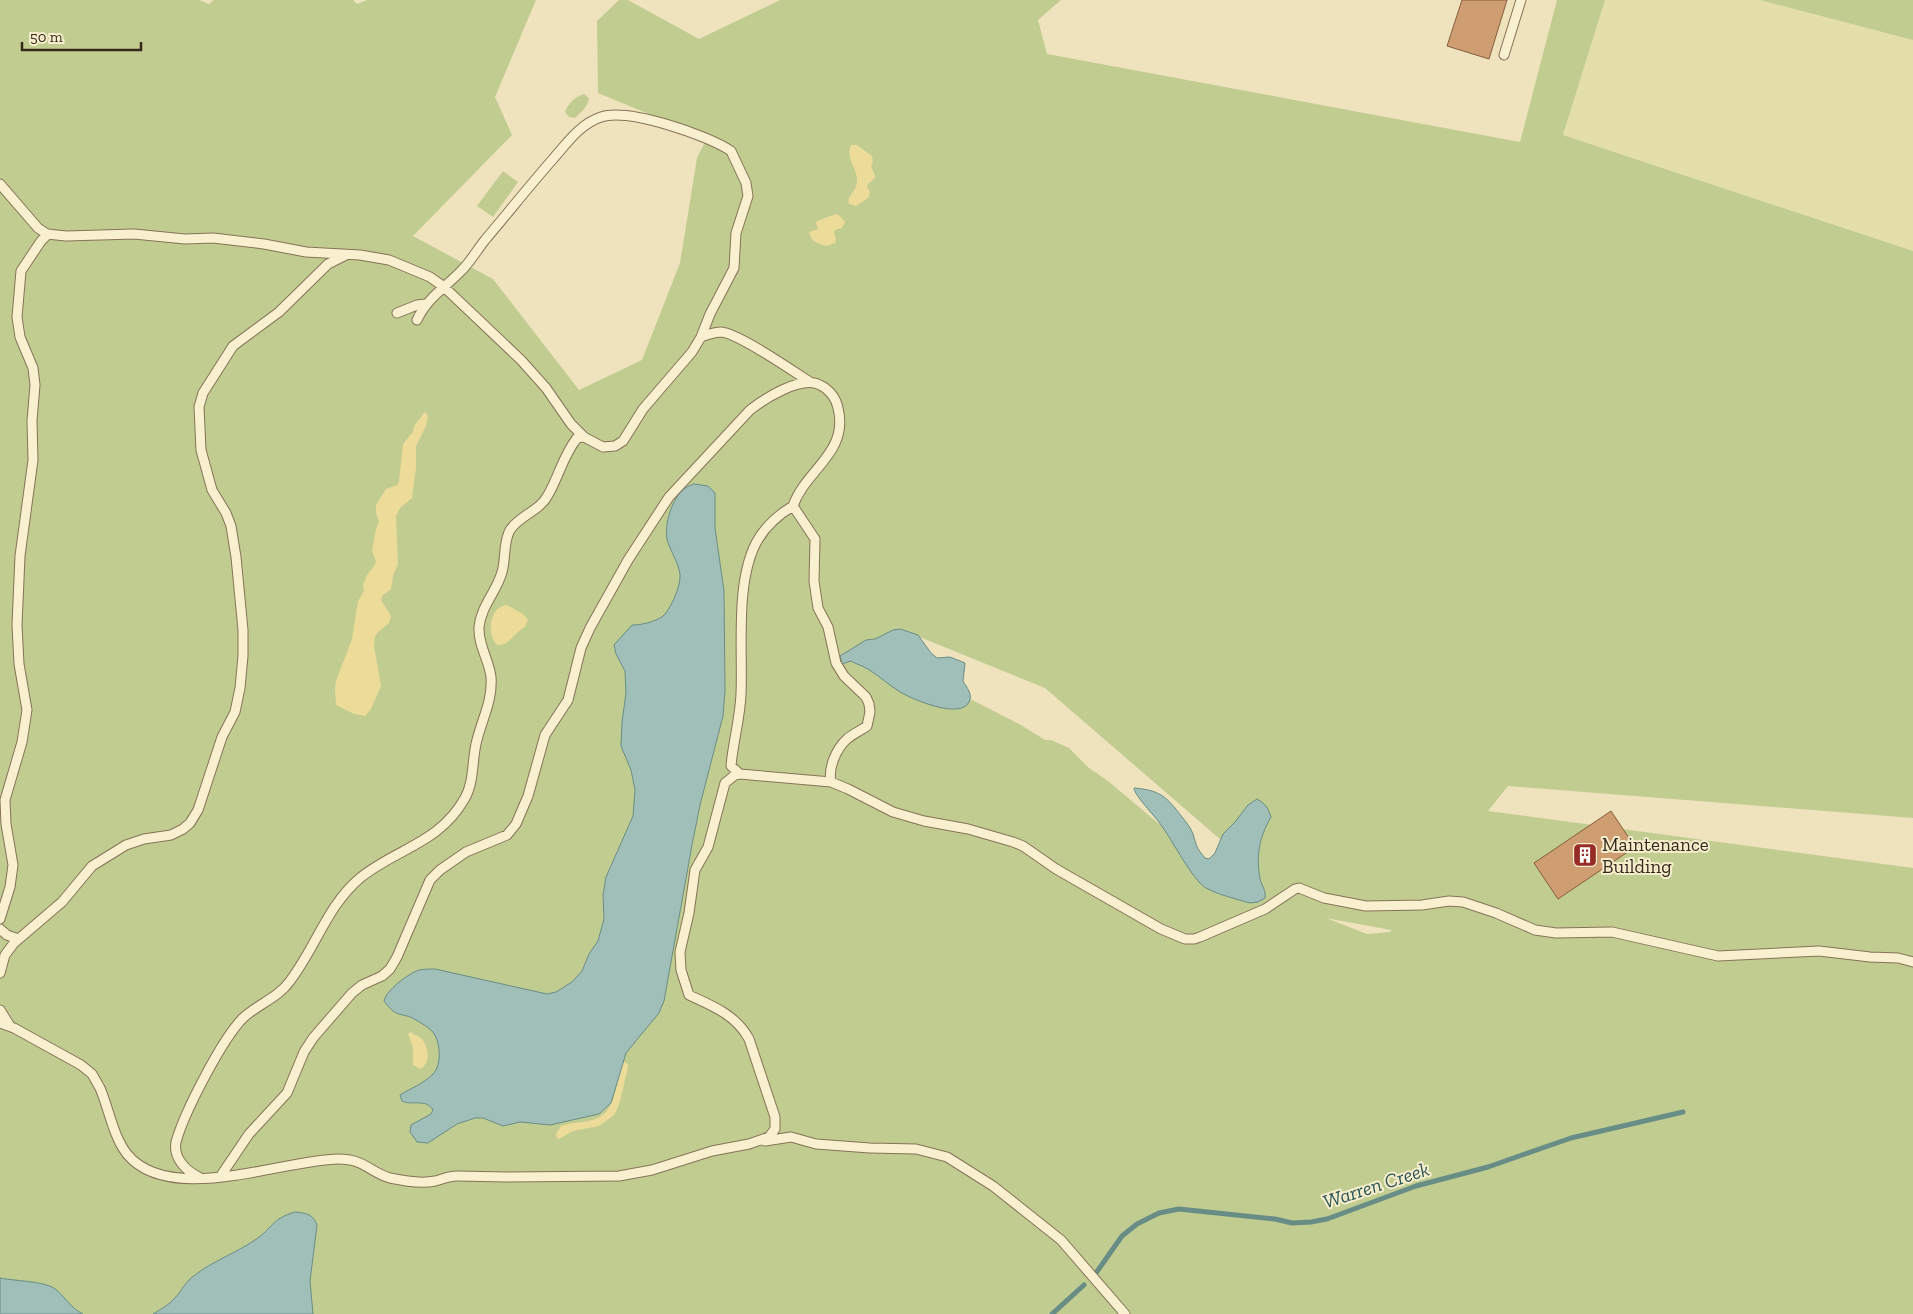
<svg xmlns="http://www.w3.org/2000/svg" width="1913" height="1314" font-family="'Zilla Slab',serif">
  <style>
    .farmland { fill: #e4dfaa }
    .green { fill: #c1cc91; fill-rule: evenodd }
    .sand { fill: #ecdb99 }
    .water { fill: #a1bfb9; stroke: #688d86 }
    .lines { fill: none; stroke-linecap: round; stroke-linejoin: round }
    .stream { stroke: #688d86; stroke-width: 5 }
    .building { fill: #ce9e72; stroke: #865e3b }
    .service-casing { stroke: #867356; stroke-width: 11 }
    .service { stroke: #f9f0d0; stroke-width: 9 }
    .labels { text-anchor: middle; stroke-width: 4; stroke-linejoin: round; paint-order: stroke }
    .poi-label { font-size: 19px; fill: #35291b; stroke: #f6edcc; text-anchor: start }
    .water-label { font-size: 20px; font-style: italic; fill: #2a5555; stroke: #f6edcc }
  </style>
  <rect width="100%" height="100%" fill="#eee3bd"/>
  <path class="farmland" d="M1605,0H1760L1913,40V251L1563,135Z"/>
  <path class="green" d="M0,0H199L209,4L214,0H353L357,4L367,0H536L495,97L512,135L413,236L493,279L579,390L642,360L680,263L697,158L707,138L598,93L597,21L619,0H628L699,39L780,0H1061L1038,20L1047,54L1520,142L1557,0H1605L1563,135L1913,251V818L1508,786L1488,811L1913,868V1314H0ZM900,629L1045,688L1221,840L1227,881L1108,781L1089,768L1069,748L1051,740H1045L1021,725L892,659L894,632ZM1326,918L1391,930H1392L1390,932L1367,934Z
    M1760,0H1913V40Z
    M584,94L589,98C588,107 581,112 575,118L569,117L565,112C569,103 574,97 584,94Z
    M503,171L518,182L493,217L477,206Z"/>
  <path class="sand" d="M851,145H857L872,156L873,162L871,166L875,175V178L868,184L867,187L870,192L868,198L856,206L849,204C846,195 858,191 857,180C857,168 845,157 851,145Z
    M836,214L840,216L845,222L842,228L835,230L834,232L836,240L835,243L827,246C818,244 811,242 809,232L818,229L816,223L817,221Z
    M426,412L428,417L426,426L416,446V468L412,498L400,508L396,516L398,564L393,576L391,589L382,596L381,600L391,616L389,623L377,633L375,637L374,646L381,686L371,709L365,716L354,714L336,705L335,689L336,681L352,639L358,601L364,591L363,585L367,575L372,569L376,562L372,550L376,529L379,522L376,513V505L386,489L397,485L399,481L403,444L413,432L414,426L424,413Z
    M507,605L523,614L528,620L525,627C514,632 510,646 497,645C486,634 490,606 507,605Z
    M411,1032C414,1035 419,1036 422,1039C429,1048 431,1063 420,1069L413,1065V1048L408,1034Z
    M624,1062L628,1064V1067L619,1105L614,1115L599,1126L573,1131L559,1139L557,1138L556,1134L561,1126C572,1122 582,1123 592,1120C619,1113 613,1083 624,1062Z"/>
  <path class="water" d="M694,484L708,486L715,493V528L724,591L725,691L723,716L700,805L692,845L664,1001L659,1013L626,1053L611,1103L599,1114L550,1125L520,1122L503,1126L483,1118H475L457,1124L428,1143L417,1142L410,1132L411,1125L431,1114L433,1110C426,1098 412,1106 402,1101L400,1095C411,1088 423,1084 433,1074C442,1065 441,1041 432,1031C428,1027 421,1023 416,1020C401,1011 398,1020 384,1001C386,990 408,974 419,970C424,969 430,969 435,969L547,994L556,992L572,982L582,971L589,954L598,941L604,919L603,895L606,877L633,816L635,790L631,770L621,746L622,722L626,693L625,671L616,654L614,645L632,625C642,625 653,622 662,617C670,611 681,586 680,575C679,563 670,551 667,539C664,525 672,498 684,489C686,487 691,485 694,484Z
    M900,629L918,635L931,653L937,658L950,657L965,663L963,681C967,688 973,694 969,702C960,720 912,699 900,692C889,685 879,676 868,669C863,666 856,664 851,661L842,664L840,656L866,640L875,639L893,630Z
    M1134,788C1160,790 1167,797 1182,817C1186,822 1191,828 1193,834C1197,847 1196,847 1205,858L1209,859L1215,853L1223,834L1235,822L1248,805L1257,799C1266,804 1268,808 1271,817C1259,838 1256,855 1260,879C1262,886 1266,890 1265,898L1258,902L1250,903C1236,899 1219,895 1206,888C1193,881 1171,838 1161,825C1155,816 1134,795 1134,788Z
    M295,1212C306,1213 313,1214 317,1225L310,1281L313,1314H153C161,1309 169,1305 175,1298C182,1290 186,1281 195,1275C213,1261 236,1253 255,1240C273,1228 271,1219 295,1212Z
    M0,1278C15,1281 42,1281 54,1288C65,1296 70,1308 83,1314H0Z"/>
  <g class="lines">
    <path class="stream" d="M1096,1273L1122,1236L1137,1224L1159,1213L1179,1209L1275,1219L1292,1223L1311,1222L1327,1219L1416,1186L1488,1167L1571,1138L1683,1112
      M1052,1314L1084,1285"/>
  </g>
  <path class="building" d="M1462,0H1507L1489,59L1447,46Z
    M1611,811L1635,847L1558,899L1534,863Z"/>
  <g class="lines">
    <defs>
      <path id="service" d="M1504,55L1521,0
        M0,184L38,228L47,234L66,236L134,234L185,239L213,238L264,244L306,252L360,255L389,260L406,267L430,277L444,287L521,360L546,388L571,424L584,437L603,447L615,446L623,441L643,409L692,352L701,337L710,314L734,268L736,233L748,196L746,183L731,151C707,135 629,108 601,117C580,124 567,143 553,159C530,185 508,213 485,240C477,250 471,261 462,270C446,287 427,298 417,320
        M397,313L417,305L426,304
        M701,337C707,335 714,332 721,332C738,333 793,371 810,382
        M740,774L731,766C733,742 740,719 741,694C743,650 735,584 756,543C764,528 778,515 793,506
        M0,919L10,887L13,865L6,824L5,800L22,742L27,710L19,664L17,625L20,556L33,460L32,421L35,385L33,368L20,337L17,317L21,271L41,241L46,236L50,234
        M0,929L7,935L18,939
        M0,973L5,955L14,943L62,902L92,866L126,845L144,839L171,835L183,829L190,823L198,810L222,737L235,712L240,688L243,656V630L236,557L231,526L226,513L212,490L201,450L199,407L203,393L233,346L279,312L328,264L346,255
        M0,1010L10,1026
        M0,1023L14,1028L81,1065L92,1074L100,1088C109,1109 113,1136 127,1154C169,1206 282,1160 338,1159C365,1159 369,1172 390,1178C404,1181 421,1184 435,1181C443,1179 449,1176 457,1176L507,1177L619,1176L652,1170L712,1151L749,1144L769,1137L775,1129V1117L749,1039C736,1015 713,1006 689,995L681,970L680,952L689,913L695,870L708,847L725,783L735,775L740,774L831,782L848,789L893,812L924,821L968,829L1013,842L1023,846L1056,869L1161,929L1185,939H1194L1200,937L1265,909L1295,889L1299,888L1324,898L1366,906L1422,905L1449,901L1463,902L1496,913L1535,930L1556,933L1612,932L1718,956L1819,951L1870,957L1898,958L1913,962
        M765,1141L791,1137L816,1144L870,1148L916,1149L947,1157L993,1186L1061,1240L1125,1314
        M199,1177C186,1171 173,1158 176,1142C184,1113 222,1039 243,1018C258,1004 278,998 290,981C316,947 327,906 360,878C397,848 439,844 465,798C474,782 472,762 476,744C481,721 493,701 491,677C489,660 478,645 479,627C481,606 497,591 502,572C506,559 503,542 510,530C520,515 540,511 548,495C559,476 563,456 577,438L584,437
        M220,1177L249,1134L287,1093L304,1052L313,1038L352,993L362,985L382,976L390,969L397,957L430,880L440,870L466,852L507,835L516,824L528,796L545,735L568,700L581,648L590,628L628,560L669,497L750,410C764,399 801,375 820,385C829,389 836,398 838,408C849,453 806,469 793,506L815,539L814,581L818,608L828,627L836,663L844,676L866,697L869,704L870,712L867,726C860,731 853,734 847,739C836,749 828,768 831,782"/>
    </defs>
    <use href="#service" class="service-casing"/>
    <use href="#service" class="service"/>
  </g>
  <defs>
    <symbol id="building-square" viewBox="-11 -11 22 22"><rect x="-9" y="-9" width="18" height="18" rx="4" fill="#962c25" stroke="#f6edcc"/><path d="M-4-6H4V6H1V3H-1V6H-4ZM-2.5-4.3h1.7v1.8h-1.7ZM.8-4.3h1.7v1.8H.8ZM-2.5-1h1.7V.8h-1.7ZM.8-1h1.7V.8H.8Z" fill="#fff"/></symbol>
  </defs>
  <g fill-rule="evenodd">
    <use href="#building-square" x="1571" y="841" width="28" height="28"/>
  </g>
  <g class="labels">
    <g class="poi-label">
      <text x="1602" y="851">Maintenance<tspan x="1602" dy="22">Building</tspan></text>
    </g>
    <g class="water-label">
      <text transform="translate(1376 1185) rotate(-18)" y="7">Warren Creek</text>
    </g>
  </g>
  <path d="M22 42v8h119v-8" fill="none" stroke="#35291b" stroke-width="2.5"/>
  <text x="30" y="42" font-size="15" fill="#35291b" stroke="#f6edcc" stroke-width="4" paint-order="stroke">50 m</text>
</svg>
